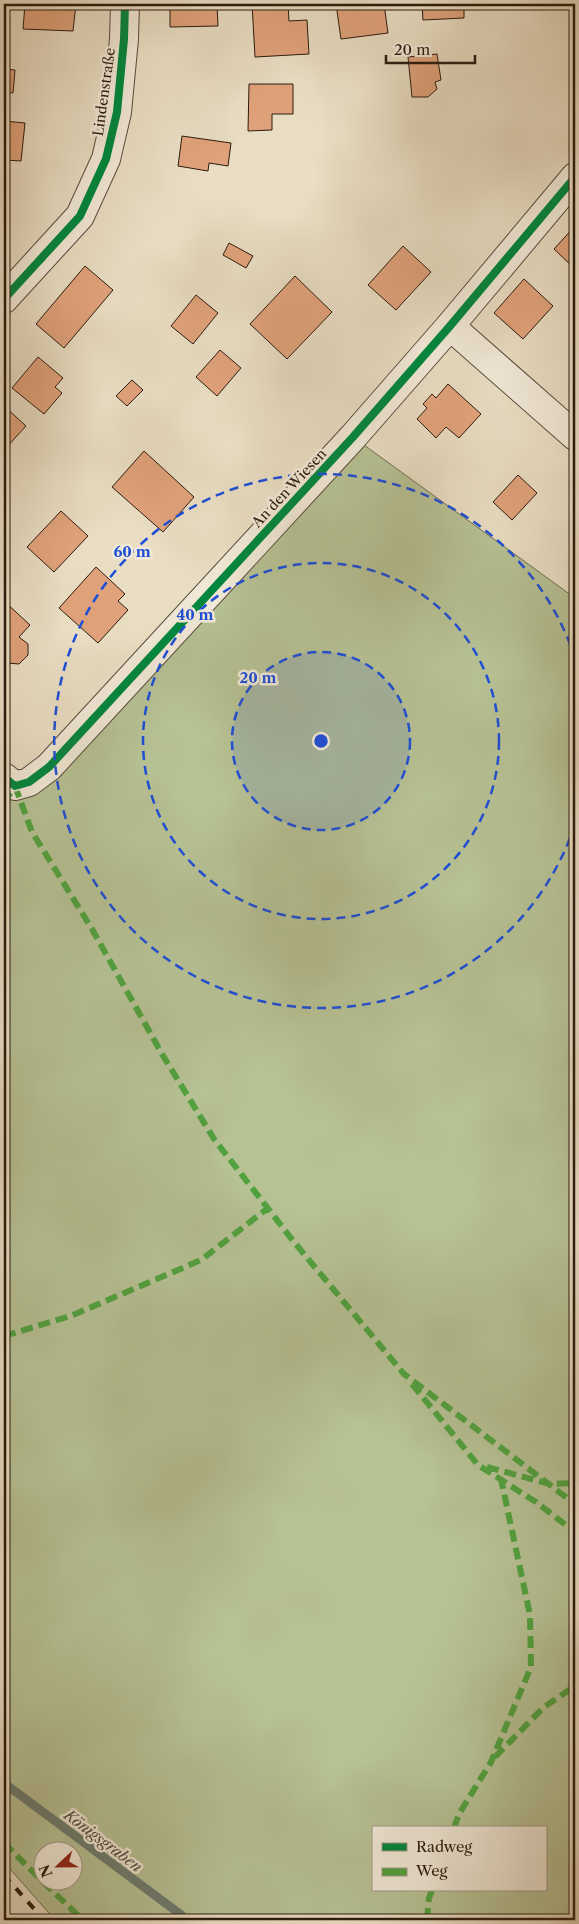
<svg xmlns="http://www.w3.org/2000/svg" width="579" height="1924" font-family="'Libre Caslon Text',serif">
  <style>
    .green { fill: #b6c194; stroke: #706e52; fill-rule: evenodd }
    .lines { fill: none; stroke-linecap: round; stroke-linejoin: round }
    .stream { stroke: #6c7c70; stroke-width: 9 }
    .building { fill: #e0a27b; stroke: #2b1b0f }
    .minor-casing { stroke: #5a4c3c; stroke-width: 30 }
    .minor { stroke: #f1e9d8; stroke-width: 28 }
    .rail { stroke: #2b1b0f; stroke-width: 4; stroke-dasharray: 9 9; stroke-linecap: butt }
    .quiet { stroke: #51a13f; stroke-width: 6; stroke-dasharray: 12 6; stroke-linecap: butt }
    .cycleway-casing { stroke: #f1e9d8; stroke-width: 11 }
    .cycleway { stroke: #00873e; stroke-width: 8 }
    .ring { fill: none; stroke: #1d4ed8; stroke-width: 2.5; stroke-dasharray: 9 6 }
    .labels { text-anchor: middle; stroke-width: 5; stroke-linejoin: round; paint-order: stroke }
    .street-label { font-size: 14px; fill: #2b1b0f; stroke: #f1e9d8 }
    .water-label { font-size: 15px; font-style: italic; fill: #4b4b40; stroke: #f1e9d8 }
    .centre { fill: #1d4ed8; stroke: #f1e9d8; stroke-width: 2.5 }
    .ring-label { font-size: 15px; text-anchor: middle; font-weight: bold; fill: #1d4ed8; stroke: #f1e9d8; stroke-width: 5; stroke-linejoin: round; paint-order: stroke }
  </style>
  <rect width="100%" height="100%" fill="#e9ddc3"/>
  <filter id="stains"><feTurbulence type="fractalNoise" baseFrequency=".004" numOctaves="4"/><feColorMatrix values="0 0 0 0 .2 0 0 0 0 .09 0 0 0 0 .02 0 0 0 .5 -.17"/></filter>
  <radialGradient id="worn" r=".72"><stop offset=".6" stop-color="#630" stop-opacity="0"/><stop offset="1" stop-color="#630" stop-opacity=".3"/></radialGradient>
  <path class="green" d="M353,437L575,598V1920H55L4,1862V783L17,799L49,767ZM373,1828H545V1890H373ZM42,1852H72V1882H42Z"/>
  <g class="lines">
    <path class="stream" d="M4,1783L180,1914L186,1920"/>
  </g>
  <path class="building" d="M25,4H76L73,31L23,29Z
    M170,4H217L218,26L170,27Z
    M252,4H288L289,21L307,20L309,54L255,57Z
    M336,4H384L388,33L341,39Z
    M422,4H464V18L423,20Z
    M437,54L441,80L435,82L437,89L428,97H412L408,57Z
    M4,69L15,70L13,93L4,92Z
    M249,84H293V114H272V130L248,131Z
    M4,121L25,123L21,161L4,160Z
    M182,136L231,143L228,166L209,163L208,171L178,166Z
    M575,226V269L554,249Z
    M229,243L253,256L246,268L223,255Z
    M403,246L431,272L396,310L368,285Z
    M85,266L113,290L64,348L36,324Z
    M295,276L332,312L287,359L250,324Z
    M524,279L553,306L523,339L494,313Z
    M196,295L218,313L193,344L171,326Z
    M220,350L241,368L217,396L196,377Z
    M38,357L63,378L55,387L62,393L44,414L12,388Z
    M132,380L143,390L127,406L116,396Z
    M448,384L481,414L459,438L446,427L436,438L417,419L427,408L423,404L432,394L436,398Z
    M4,406L26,426L4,450Z
    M144,451L194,497L163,532L112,487Z
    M518,475L537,493L512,520L493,502Z
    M61,511L88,536L54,572L27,547Z
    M96,567L125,594L118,601L128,610L98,643L59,608Z
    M4,601L30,625L19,637L28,644V655L19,664L7,663L4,667Z"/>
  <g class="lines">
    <defs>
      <path id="minor" d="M4,299L80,216L106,159L117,112L124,39L125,4
        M450,326L575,436
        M4,777L15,786L29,782L49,767L353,437L450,326L575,177"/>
    </defs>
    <use href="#minor" class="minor-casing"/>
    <use href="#minor" class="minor"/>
    <path class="rail" d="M4,1875L44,1920"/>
    <path class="quiet" d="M15,786L32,832L92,929L162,1054L214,1139L294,1242L404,1374L575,1504
      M4,803L15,786
      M4,1336L73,1315L201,1260L268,1208
      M412,1384L478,1465L536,1502L575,1532
      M487,1467L550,1484L575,1483
      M495,1757L544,1707L575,1686
      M454,1828L459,1814L491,1762L531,1667L530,1615L501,1479
      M4,1843L42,1881
      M43,1882L83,1920
      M427,1920L429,1898L432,1890"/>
    <defs>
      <path id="cycleway" d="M4,299L80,216L106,159L117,112L124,39L125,4
        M4,777L15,786L29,782L49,767L353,437L450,326L575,177"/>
    </defs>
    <use href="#cycleway" class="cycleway-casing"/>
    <use href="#cycleway" class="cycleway"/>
  </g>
  <circle cx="321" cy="741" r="89" fill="#1d4ed8" fill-opacity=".12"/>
  <g class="ring">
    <circle cx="321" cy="741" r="89"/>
    <circle cx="321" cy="741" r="178"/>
    <path d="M575 824A267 267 0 1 1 575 658"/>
  </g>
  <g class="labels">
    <g class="street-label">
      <text transform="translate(104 92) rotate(-82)" y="5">Lindenstraße</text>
      <text transform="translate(289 488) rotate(-47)" y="5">An den Wiesen</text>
    </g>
    <g class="water-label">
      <text transform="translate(103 1841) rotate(37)" y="5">Königsgraben</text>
    </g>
  </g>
  <circle cx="321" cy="741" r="8" class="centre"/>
  <g class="ring-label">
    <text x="132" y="557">60 m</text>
    <text x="195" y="620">40 m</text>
    <text x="258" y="683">20 m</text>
  </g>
  <rect width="579" height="1924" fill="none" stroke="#e9ddc3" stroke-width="20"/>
  <rect x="5" y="5" width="569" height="1914" fill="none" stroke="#2b1b0f" stroke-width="2.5"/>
  <rect x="10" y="10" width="559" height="1904" fill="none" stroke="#2b1b0f"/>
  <rect x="372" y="1826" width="175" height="65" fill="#f1e9d8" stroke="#a29788"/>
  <rect x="382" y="1843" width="25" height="8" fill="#00873e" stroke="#a29788"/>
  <text x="416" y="1852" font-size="15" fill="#2b1b0f">Radweg</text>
  <rect x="382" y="1868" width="25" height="8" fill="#51a13f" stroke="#a29788"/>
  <text x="416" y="1876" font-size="15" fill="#2b1b0f">Weg</text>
  <g transform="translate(58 1866) rotate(248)"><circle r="24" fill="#f1e9d8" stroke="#a29788"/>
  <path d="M0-4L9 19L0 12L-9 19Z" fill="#8f2418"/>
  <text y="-8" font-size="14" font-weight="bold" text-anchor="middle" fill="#2b1b0f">N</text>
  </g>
  <path d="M386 55v8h89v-8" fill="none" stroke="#2b1b0f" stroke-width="2.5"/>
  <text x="394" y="55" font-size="15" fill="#2b1b0f" stroke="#f1e9d8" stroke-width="4" paint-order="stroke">20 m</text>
  <rect width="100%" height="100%" filter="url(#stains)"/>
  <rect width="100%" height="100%" fill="url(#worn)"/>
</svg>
